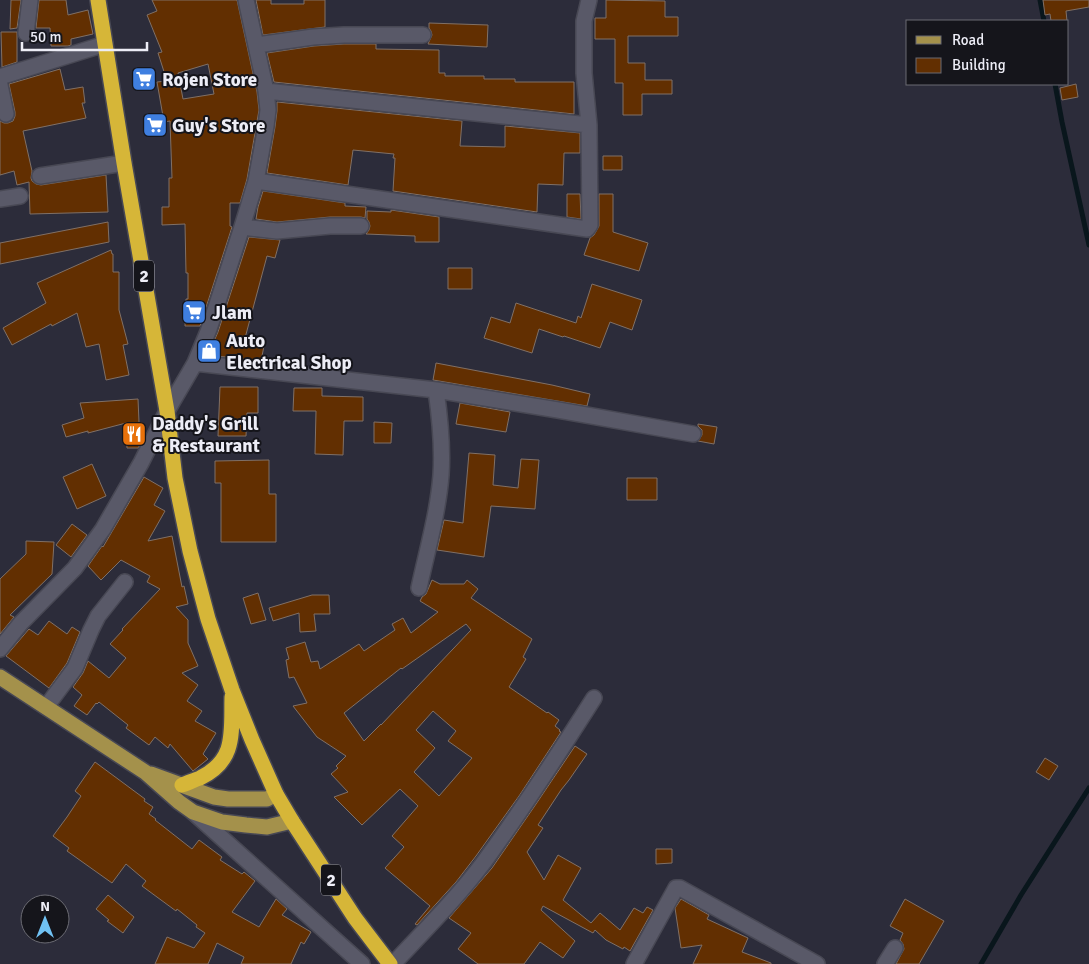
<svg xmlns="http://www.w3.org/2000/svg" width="1089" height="964" font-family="Signika,sans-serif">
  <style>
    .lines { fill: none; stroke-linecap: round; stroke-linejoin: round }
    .stream { stroke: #09161c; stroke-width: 5 }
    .building { fill: #622f01; stroke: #807066; fill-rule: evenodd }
    .minor-casing { stroke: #484854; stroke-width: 18 }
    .major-casing { stroke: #484854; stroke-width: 18 }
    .highway-casing { stroke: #484854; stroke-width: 18 }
    .minor { stroke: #595968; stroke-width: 15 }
    .major { stroke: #a4914b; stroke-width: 15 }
    .highway { stroke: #d6b638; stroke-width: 15 }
    .labels { text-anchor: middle; stroke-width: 4; stroke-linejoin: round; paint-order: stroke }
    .shield { fill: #15151b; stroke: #acacb4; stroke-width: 1 }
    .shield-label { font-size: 18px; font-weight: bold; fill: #ededf6 }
    .poi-label { font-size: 19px; font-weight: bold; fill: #ededf6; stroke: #15151b; text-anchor: start }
  </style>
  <rect width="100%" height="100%" fill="#2c2c3a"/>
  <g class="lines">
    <path class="stream" d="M1040,0L1044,21
      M1055,84L1062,122L1089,245
      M981,964L1021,895L1089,788"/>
  </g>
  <path class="building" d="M11,0H21L17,28L10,29Z
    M39,0H66L68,15L88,10L93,34L71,39V45L68,46H51L50,28H36Z
    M152,0H237L257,92L259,110L247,179L240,203H230V226L232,227L200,326H185L186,299H188V273H186L185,224L162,225V207H169V178H172L170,121L164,122L157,82L167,81L158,53L162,52L147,15L157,11ZM208,64L214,94L183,99L178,73Z
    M256,0H271V4H304V0H325V27L263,35Z
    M606,0L665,1V17H678V36H628V63H645V80H672V94H642V115H623V83H615V39H595V18H606Z
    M1043,0H1089V7L1066,11L1067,21H1051L1050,14L1045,15Z
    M429,23L488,25L487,47L428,44L432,35L431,31L429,28Z
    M1,32H17V62L2,67Z
    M344,44H376V49L439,50V73H445V76H484V79H515V82H574V114L274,82L267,53L314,46Z
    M60,69L65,90L83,87L85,103H82L86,118L23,131L32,171L31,178L32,181L36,184L41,185L106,175L108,212L30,214L29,182L17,185L14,171L0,175V121L4,123H8L13,121L15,116V112L9,84Z
    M1076,84L1078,97L1062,100L1060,88Z
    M277,102L462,121L460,146L505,147V126L580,133V153H564L563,185L538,184L537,212L393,191L395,158H393L394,154L353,150L348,185L267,173L275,127L277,111Z
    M603,156H622V170H603Z
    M263,191L345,203V206L366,207L365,218L361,217H330L277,222L256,219L258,207Z
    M567,194H580L581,219L567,217Z
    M599,194H613V232L648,243L639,271L584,255L590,238L594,235L599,226Z
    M391,210L439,217V242H415V236L366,234L369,230L370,226L369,222L367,219V211L391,212Z
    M108,222L109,242L0,264V243Z
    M249,237L280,240L275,258L267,256L245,338L265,341L261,361L208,355L218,332Z
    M111,250L112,254H113V272H119V310L128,344L123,345L129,375L106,380L99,344L86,347L77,313L52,326L51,324L12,345L3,328L46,303L37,283Z
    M448,268H472V289H448Z
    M592,284L642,300L632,330L610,322L600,348L564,336L563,337L539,329L532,353L484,338L491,317L510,323L516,303L576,323L578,316L581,318Z
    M436,363L552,385L590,394L587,406L433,380Z
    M220,387H258V413H247L246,436H218Z
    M294,388H322V396L363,397V421H344L343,455L315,454L316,411H293Z
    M138,399L140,445L138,448H127L126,423L88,433V431L66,437L62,425L84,418L80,403Z
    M460,403L510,412L506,432L456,424Z
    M374,422L392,423L391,443H374Z
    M698,424L717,427L714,444L698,441L702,435V430L698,426Z
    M469,453L495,455L493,485L518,488L521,459L539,460L535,509L491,506L484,557L437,550L444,520L463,523Z
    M269,460V494H276V542H221V483H215V461Z
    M92,464L106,496L77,509L63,477Z
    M144,477L163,488L154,505L165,511L148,541L172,536L182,587L184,586L188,604L176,607L188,620V643L198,666L182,673L198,685L187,701L202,711L195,721L216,733L203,754L208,759L193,771L170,744L168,748L155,737L149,745L126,728L128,725L99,702L97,704L96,703L87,715L74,706L82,695L73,687L83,673L88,661L109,678L126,658L110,644L123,630L122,629L160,589L147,582L150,576L121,560L101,580L88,566L102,546L103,547Z
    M627,478H657V500H627Z
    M72,524L87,535L71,557L56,545Z
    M26,541L54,542L52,574L10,615L14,617L0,634V579L26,554Z
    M432,580L440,584H464L467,580L478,589L471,598L532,639L523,657L526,659L509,687L547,713L548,712L559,720L555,726L560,730L559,731L561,732L519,796L476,856L456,882L417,925L415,924L430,906L385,868L404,847L392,836L418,806L400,789L362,825L334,797L348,792L331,774L338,768L336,766L346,756L317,737L293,706L307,703L294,677L289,678L286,660L289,659L286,648L305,642L311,662L318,661L320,669L359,644L364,651L395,630L392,624L403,618L411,633L438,612L420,601L422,597L426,594ZM466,624L471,630L381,725V724L364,741L344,713L401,668L402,669ZM433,711L456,731L448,741L472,758L439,796L414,772L435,748L416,730Z
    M258,593L266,620L251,624L243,598Z
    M312,595H329L330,614H314L316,631L300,632L299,613L273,621L269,608Z
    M49,621L67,634L72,627L80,632L67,663L49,688L6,656L29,629L38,635Z
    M575,746L587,754L569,780L561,790L538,825L543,828L527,852L544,880L558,855L581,868L563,900L591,923L600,913L620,930L634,908L643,913L647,907L653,910L630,951L624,947L623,949L606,940L595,930L593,933L543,906L541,910L575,941L563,958L540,942L524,964H478L458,949L471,933L449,918L492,868L534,807Z
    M1045,758L1058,766L1049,780L1036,772Z
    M95,762L145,799L144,801L153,807L149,814L156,819L155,820L192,849L199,840L222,857L220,860L242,874L244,872L255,881L232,912L259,927L276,899L287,909L282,915L311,932L304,944L301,942L291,964H241L244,957L217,943L208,964H155L167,937L194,948L205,933L196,927L197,925L177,909L176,911L142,886L146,881L126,864L112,883L67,851L69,848L53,836L67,817L81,796L75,791Z
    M656,849H672V863L656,864Z
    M108,895L134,917L123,933L107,921L109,920L96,909Z
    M681,899L709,915L707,919L748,938L742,952L771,963V964H693L702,945L681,948L675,908Z
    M905,899L944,921L919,964H896L904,949L903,944L900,940L903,933L890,926Z"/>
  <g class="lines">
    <defs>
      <path id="minor" d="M26,33L30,0
        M257,45L313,37L344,35H423
        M0,81L1,78L3,76L105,44
        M0,85L6,114
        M266,91L589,125
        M40,176L124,163
        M256,181L587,229L590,225L589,125L584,73V21L589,0
        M0,199L20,196
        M242,227L277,231L330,226H361
        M195,363L436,390L558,410L693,434
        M419,588C427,551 438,513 441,475C443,446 440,418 436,390
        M0,649L21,623L75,568L103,529L141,463L167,411L195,363L209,329L242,227L256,181L266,126L268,110L266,91L246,0
        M46,707L75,668L91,630L98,616L125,582
        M193,812L362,964
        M393,964C424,931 457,898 484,862C523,809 559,753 594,698
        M634,964L676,888H680L817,964
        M885,964L895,948"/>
      <path id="major" d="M0,677L145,772L179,802L193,812L222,822L246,825L267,827L292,821
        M151,774L214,797L228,799H267L276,794"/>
      <path id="highway" d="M98,0L124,163L167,411L175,478L190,551L208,619L232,690L252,740L276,794L292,821L355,918L390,964
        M182,785C188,783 194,780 200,778C237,760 231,732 232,697"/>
    </defs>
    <use href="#minor" class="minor-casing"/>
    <use href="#major" class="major-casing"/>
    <use href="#highway" class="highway-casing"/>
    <use href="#minor" class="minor"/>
    <use href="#major" class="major"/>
    <use href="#highway" class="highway"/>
  </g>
  <defs>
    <symbol id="supermarket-square" viewBox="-11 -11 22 22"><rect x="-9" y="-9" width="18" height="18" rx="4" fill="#3f7fe0" stroke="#15151b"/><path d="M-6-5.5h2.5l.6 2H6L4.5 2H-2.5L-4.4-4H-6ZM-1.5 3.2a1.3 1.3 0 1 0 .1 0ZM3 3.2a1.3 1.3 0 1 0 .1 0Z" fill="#fff"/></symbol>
    <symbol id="shop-square" viewBox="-11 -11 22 22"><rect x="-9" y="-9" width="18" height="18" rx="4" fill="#3f7fe0" stroke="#15151b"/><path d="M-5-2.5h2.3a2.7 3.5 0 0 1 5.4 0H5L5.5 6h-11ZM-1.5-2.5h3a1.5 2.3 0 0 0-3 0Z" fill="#fff"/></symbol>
    <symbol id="restaurant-square" viewBox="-11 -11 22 22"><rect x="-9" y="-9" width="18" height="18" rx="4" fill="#e8710a" stroke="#15151b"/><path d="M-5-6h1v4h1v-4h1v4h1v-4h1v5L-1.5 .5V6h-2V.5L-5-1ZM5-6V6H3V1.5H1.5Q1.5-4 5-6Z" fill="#fff"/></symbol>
  </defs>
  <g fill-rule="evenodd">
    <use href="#supermarket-square" x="130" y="65" width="28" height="28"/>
    <use href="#supermarket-square" x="141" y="111" width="28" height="28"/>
    <use href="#supermarket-square" x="180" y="298" width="28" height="28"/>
    <use href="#shop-square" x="195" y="337" width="28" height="28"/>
    <use href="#restaurant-square" x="120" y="420" width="28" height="28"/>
  </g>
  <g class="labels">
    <g class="shield">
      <rect x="134" y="260.5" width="20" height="31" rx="4"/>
      <rect x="321" y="864.5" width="20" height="31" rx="4"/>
    </g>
    <g class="shield-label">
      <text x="144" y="282">2</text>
      <text x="331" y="886">2</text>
    </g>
    <g class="poi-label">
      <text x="162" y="86">Rojen Store</text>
      <text x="172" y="132">Guy's Store</text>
      <text x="212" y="319">Jlam</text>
      <text x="226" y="347">Auto<tspan x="226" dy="22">Electrical Shop</tspan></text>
      <text x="152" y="430">Daddy's Grill<tspan x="152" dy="22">&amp; Restaurant</tspan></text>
    </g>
  </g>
  <rect x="906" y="20" width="162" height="65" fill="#15151b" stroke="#6b6b73"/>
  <rect x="916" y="36" width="25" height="8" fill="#a4914b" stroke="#6b6b73"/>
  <text x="952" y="45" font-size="15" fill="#ededf6">Road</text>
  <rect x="916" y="58" width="25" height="15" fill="#622f01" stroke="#6b6b73"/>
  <text x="952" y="70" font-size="15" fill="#ededf6">Building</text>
  <g transform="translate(45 919)"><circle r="24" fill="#15151b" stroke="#6b6b73"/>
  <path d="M0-4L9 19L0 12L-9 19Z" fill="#70c2f4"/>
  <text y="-8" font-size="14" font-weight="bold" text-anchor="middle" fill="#ededf6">N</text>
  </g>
  <path d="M22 42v8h125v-8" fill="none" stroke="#ededf6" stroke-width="2.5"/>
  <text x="30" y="42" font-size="15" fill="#ededf6" stroke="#15151b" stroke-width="4" paint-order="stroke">50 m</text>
</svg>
